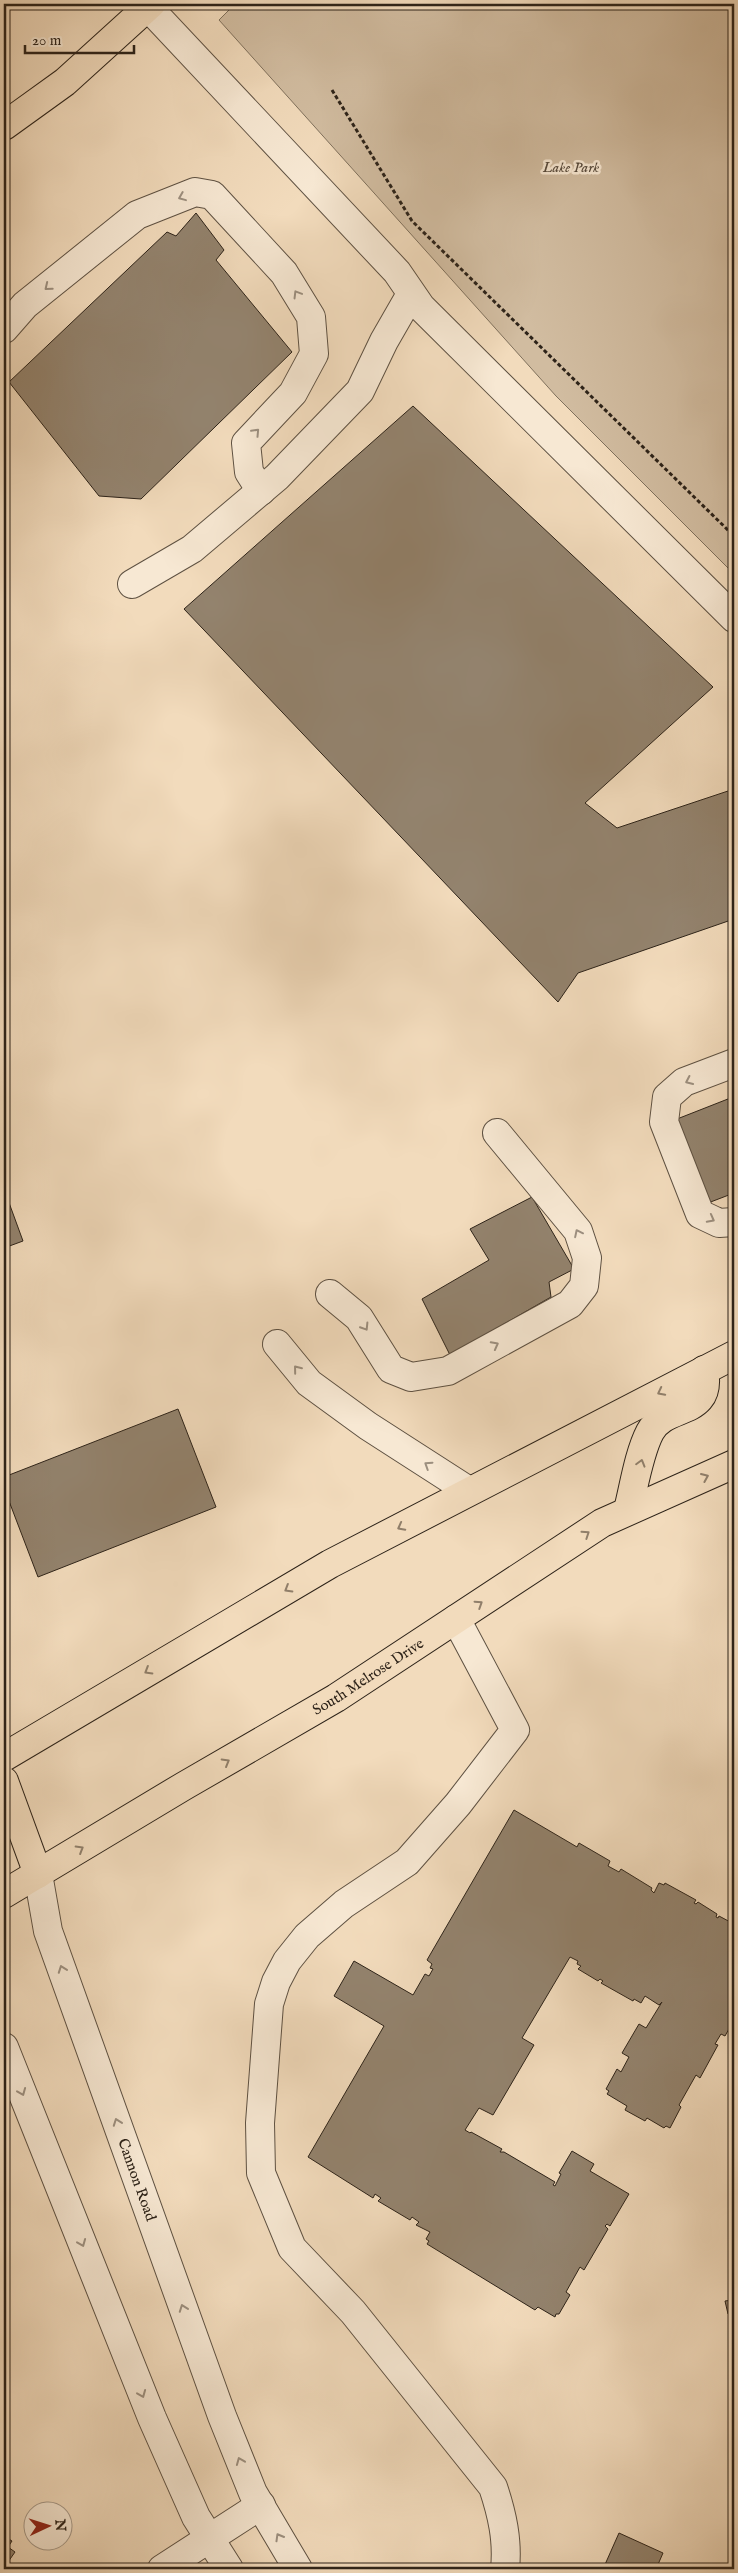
<svg xmlns="http://www.w3.org/2000/svg" width="738" height="2573" font-family="'IM FELL English',serif">
  <style>
    .green { fill: #d1bca0; stroke: #7f705c }
    .building { fill: #93836e; stroke: #2d2319 }
    .lines { fill: none; stroke-linecap: round; stroke-linejoin: round }
    .minor-casing { stroke: #5e5142; stroke-width: 30 }
    .major-casing { stroke: #2d2319; stroke-width: 30 }
    .path { stroke: #2d2319; stroke-width: 3; stroke-dasharray: 4 2.5; stroke-linecap: butt }
    .minor { stroke: #f7e8d3; stroke-width: 28 }
    .major { stroke: #f2dbbc; stroke-width: 28 }
    .oneway { stroke: #9c8f7f }
    .oneway2 { stroke: #907f6a }
    .labels { text-anchor: middle; stroke-width: 5; stroke-linejoin: round; paint-order: stroke }
    .park-label { font-size: 15px; font-style: italic; fill: #56493b; stroke: #f7e8d3 }
    .street-label { font-size: 15px; fill: #2d2319; stroke: #f7e8d3 }
  </style>
  <rect width="100%" height="100%" fill="#f2dbbc"/>
  <filter id="stains"><feTurbulence type="fractalNoise" baseFrequency=".004" numOctaves="4"/><feColorMatrix values="0 0 0 0 .2 0 0 0 0 .09 0 0 0 0 .02 0 0 0 .5 -.17"/></filter>
  <radialGradient id="worn" r=".72"><stop offset=".6" stop-color="#630" stop-opacity="0"/><stop offset="1" stop-color="#630" stop-opacity=".3"/></radialGradient>
  <path class="green" d="M235,4H734V574L556,396L219,20Z"/>
  <path class="building" d="M196,213L224,250L216,260L292,352L141,499L99,496L9,382L167,232L176,236Z
    M413,406L713,687L585,803L617,828L734,789V919L578,973L558,1002L184,609Z
    M733,1097L734,1193L708,1203L677,1119Z
    M4,1189L23,1241L4,1248Z
    M532,1197L574,1269L549,1282L551,1297L450,1355L422,1299L489,1260L470,1229Z
    M178,1409L216,1507L38,1577L4,1488V1477Z
    M514,1810L577,1847L579,1843L610,1861L608,1866L619,1872L621,1869L652,1888L651,1890L654,1893L659,1883L664,1885L665,1883L696,1900L694,1903L696,1904L698,1902L717,1914L716,1917L718,1918L719,1916L734,1924V2020L725,2036L721,2034L715,2044L718,2045L700,2078L696,2075L679,2105L681,2107L670,2128L666,2126L664,2128L647,2118L645,2121L625,2110L627,2106L607,2094L609,2091L606,2089L617,2069L621,2072L629,2057L622,2053L639,2024L646,2028L662,2002L659,2005L645,1996L641,2003L634,1999L633,2001L601,1983L603,1981L600,1979L598,1981L578,1969L581,1966L577,1964L578,1961L570,1957L522,2038L534,2045L493,2115L479,2108L465,2130L470,2133L471,2132L502,2149L500,2152H504L555,2182L553,2185L555,2186L561,2174L559,2173L572,2151L594,2164L590,2171L629,2194L610,2226L607,2224L605,2226L608,2229L584,2270L580,2267L566,2292L570,2295L559,2314H556L555,2317L538,2307L535,2310L427,2244L429,2241L426,2239L430,2232L416,2225L419,2222L412,2217L410,2220L378,2201L381,2198L375,2194L373,2198L308,2157L384,2026L334,1996L354,1961L413,1995L425,1974L429,1976L433,1969L430,1968L432,1964L427,1960Z
    M730,2285H734V2314H728L725,2301L732,2300Z
    M619,2533L663,2553L656,2569H603Z
    M4,2536L12,2541L8,2547L15,2552L8,2562L15,2566L13,2569H4Z"/>
  <g class="lines">
    <defs>
      <g id="minor">
        <path d="M148,7L397,272L421,307L734,618"/>
        <path d="M4,329L25,305L137,215L195,192L212,195L284,273L311,317L314,354L293,393L246,443L249,472L261,491"/>
        <path d="M132,584L192,549L277,477L360,391L384,341L411,294"/>
        <path d="M734,1063L684,1082L667,1097L664,1122L700,1214L719,1223L734,1222"/>
        <path d="M330,1294L359,1318L391,1369L411,1377L448,1371L570,1304L584,1286L587,1258L578,1231L497,1133"/>
        <path d="M277,1344L309,1383L368,1426L469,1491"/>
        <path d="M456,1619L515,1730L458,1804L407,1862L344,1904L307,1936L287,1961L276,1982L269,2004L260,2123L261,2173L292,2248L353,2312L493,2487C502,2514 508,2540 505,2569"/>
        <path id="s1" d="M38,1874L48,1931L222,2416L253,2493L298,2569"/>
        <path d="M4,2047L152,2418L196,2517L229,2569"/>
        <path d="M162,2569L261,2505"/>
      </g>
      <g id="major">
        <path d="M4,126L65,82L151,4"/>
        <path d="M628,1510C634,1486 639,1453 650,1432C666,1402 713,1418 704,1370"/>
        <path d="M4,1757L330,1564L734,1355"/>
        <path d="M4,1781L38,1874"/>
        <path id="s2" d="M4,1894L184,1786L336,1698L602,1523L734,1464"/>
      </g>
    </defs>
    <use href="#minor" class="minor-casing"/>
    <use href="#major" class="major-casing"/>
    <path class="path" d="M332,90L412,221L734,536"/>
    <use href="#minor" class="minor"/>
    <use href="#major" class="major"/>
  </g>
  <defs><path id="oneway-chevron" d="M-2-3.5L2.5 0L-2 3.5" fill="none" stroke-width="1.6" stroke-linecap="round" stroke-linejoin="round" transform="scale(1.25)"/></defs>
  <g class="oneway">
    <use href="#oneway-chevron" transform="translate(182 197) rotate(158)"/>
    <use href="#oneway-chevron" transform="translate(48 287) rotate(141)"/>
    <use href="#oneway-chevron" transform="translate(297 294) rotate(-121)"/>
    <use href="#oneway-chevron" transform="translate(256 432) rotate(-47)"/>
    <use href="#oneway-chevron" transform="translate(689 1081) rotate(155)"/>
    <use href="#oneway-chevron" transform="translate(711 1219) rotate(28)"/>
    <use href="#oneway-chevron" transform="translate(578 1233) rotate(-116)"/>
    <use href="#oneway-chevron" transform="translate(365 1327) rotate(58)"/>
    <use href="#oneway-chevron" transform="translate(495 1345) rotate(-28)"/>
    <use href="#oneway-chevron" transform="translate(297 1369) rotate(-129)"/>
    <use href="#oneway-chevron" transform="translate(428 1465) rotate(-147)"/>
    <use href="#oneway-chevron" transform="translate(62 1969) rotate(-110)"/>
    <use href="#oneway-chevron" transform="translate(22 2092) rotate(68)"/>
    <use href="#oneway-chevron" transform="translate(117 2122) rotate(-110)"/>
    <use href="#oneway-chevron" transform="translate(82 2243) rotate(68)"/>
    <use href="#oneway-chevron" transform="translate(183 2308) rotate(-110)"/>
    <use href="#oneway-chevron" transform="translate(142 2394) rotate(68)"/>
    <use href="#oneway-chevron" transform="translate(240 2461) rotate(-112)"/>
    <use href="#oneway-chevron" transform="translate(279 2537) rotate(-120)"/>
  </g>
  <g class="oneway2">
    <use href="#oneway-chevron" transform="translate(661 1392) rotate(153)"/>
    <use href="#oneway-chevron" transform="translate(641 1463) rotate(-74)"/>
    <use href="#oneway-chevron" transform="translate(705 1477) rotate(-23)"/>
    <use href="#oneway-chevron" transform="translate(401 1527) rotate(152)"/>
    <use href="#oneway-chevron" transform="translate(586 1534) rotate(-34)"/>
    <use href="#oneway-chevron" transform="translate(288 1589) rotate(149)"/>
    <use href="#oneway-chevron" transform="translate(479 1604) rotate(-33)"/>
    <use href="#oneway-chevron" transform="translate(148 1671) rotate(149)"/>
    <use href="#oneway-chevron" transform="translate(226 1762) rotate(-30)"/>
    <use href="#oneway-chevron" transform="translate(80 1849) rotate(-31)"/>
  </g>
  <g class="labels">
    <g class="park-label">
      <text x="571" y="172">Lake Park</text>
    </g>
    <g class="street-label">
      <text dy="5" stroke="none"><textPath href="#s2" startOffset="424">South Melrose Drive</textPath></text>
      <text dy="5" stroke="none"><textPath href="#s1" startOffset="322">Cannon Road</textPath></text>
    </g>
  </g>
  <rect width="738" height="2573" fill="none" stroke="#f2dbbc" stroke-width="20"/>
  <rect x="5" y="5" width="728" height="2563" fill="none" stroke="#2d2319" stroke-width="2.5"/>
  <rect x="10" y="10" width="718" height="2553" fill="none" stroke="#2d2319"/>
  <g transform="translate(48 2526) rotate(86)"><circle r="24" fill="#f7e8d3" stroke="#a69989"/>
  <path d="M0-4L9 19L0 12L-9 19Z" fill="#8f2418"/>
  <text y="-8" font-size="14" font-weight="bold" text-anchor="middle" fill="#2d2319">N</text>
  </g>
  <path d="M25 45v8h109v-8" fill="none" stroke="#2d2319" stroke-width="2.5"/>
  <text x="32" y="45" font-size="15" fill="#2d2319" stroke="#f7e8d3" stroke-width="4" paint-order="stroke">20 m</text>
  <rect width="100%" height="100%" filter="url(#stains)"/>
  <rect width="100%" height="100%" fill="url(#worn)"/>
</svg>
